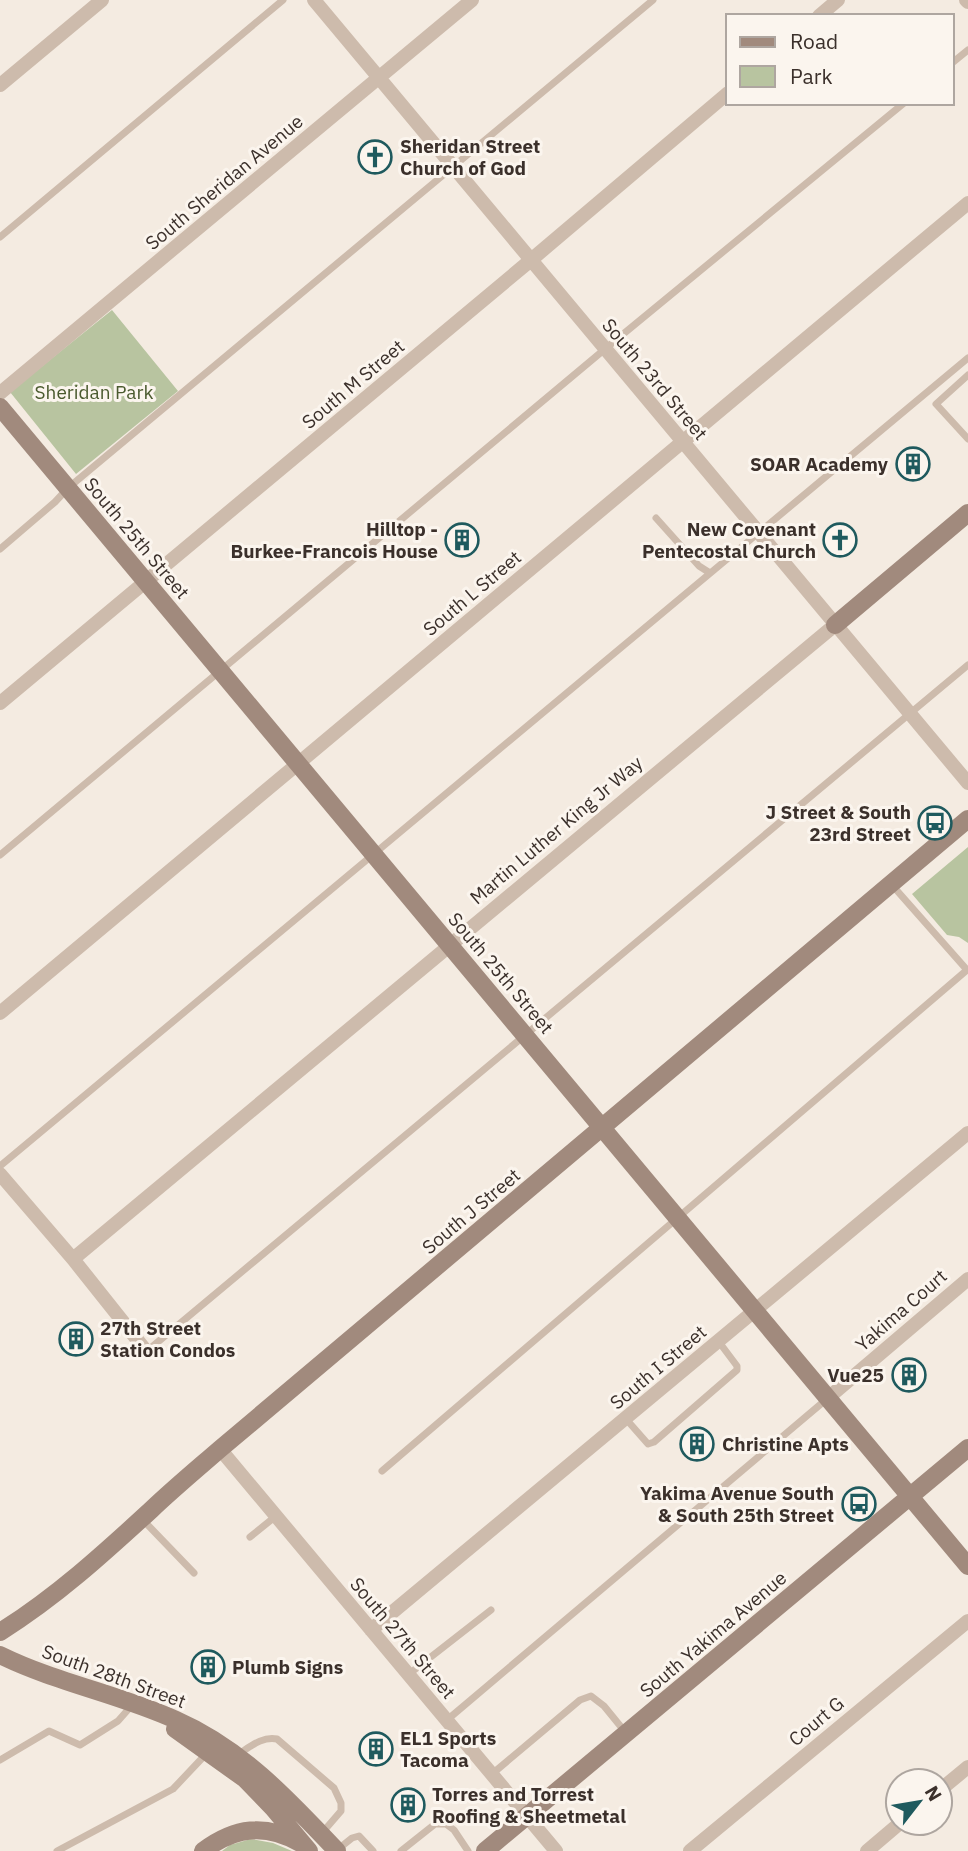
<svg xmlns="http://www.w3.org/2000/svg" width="968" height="1851" font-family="'IBM Plex Sans',sans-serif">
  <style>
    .green { fill: #b8c4a0 }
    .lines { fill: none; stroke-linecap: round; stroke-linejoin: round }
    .lane { stroke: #cdbbac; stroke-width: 7 }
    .street { stroke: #cdbbac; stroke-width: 14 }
    .secondary { stroke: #a18a7d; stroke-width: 18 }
    .labels { text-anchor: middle; stroke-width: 6; stroke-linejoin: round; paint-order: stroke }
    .poi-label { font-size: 19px; font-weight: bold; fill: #3b302b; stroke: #fbf5ee; text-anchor: start }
    .street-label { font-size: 19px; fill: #3b302b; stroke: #fbf5ee }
    .park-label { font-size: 19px; fill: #4a5a2e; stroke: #fbf5ee }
  </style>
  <rect width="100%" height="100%" fill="#f4ebe1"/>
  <path class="green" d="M112,310L178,391L76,474L10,392Z
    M968,847V943L959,937L947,935L912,894Z
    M251,1839L273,1843L292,1851H222L230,1845Z"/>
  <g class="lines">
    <path class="lane" d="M952,63L968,50
      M0,237L283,0
      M968,375L936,404L968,439
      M656,518L699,566L710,573
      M0,549L55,502L68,488L653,0
      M0,855L605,349L904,103
      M0,1166L968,358
      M147,1351L968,665
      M626,1419L648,1444L654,1442L737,1370V1366L719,1342
      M382,1471L967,970L892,885
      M142,1519L194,1573
      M250,1537L276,1516
      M409,1674L491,1610
      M447,1720L828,1398
      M237,1755C250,1747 262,1736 277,1739L334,1788L341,1803V1811L322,1833
      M0,1760L49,1731L80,1745L118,1721L133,1704
      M492,1774L580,1700L591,1696L604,1706L626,1733
      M337,1850L352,1838L359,1836L373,1851
      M57,1851L173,1789L207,1753
      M401,1851L435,1824H446L454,1830L468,1851"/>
    <path class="street" d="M314,0L968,783
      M966,0L968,2
      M819,16L838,0
      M0,85L102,0
      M0,393L472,0
      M0,703L531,260L728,93
      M0,1013L968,203
      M0,1174L73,1259L147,1352
      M73,1259L835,625
      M828,1398L968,1279
      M220,1449L556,1851
      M371,1630L968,1133
      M940,1790L968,1767
      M690,1851L968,1621
      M867,1851L900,1823"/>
    <path class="secondary" d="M0,407L968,1566
      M835,625L968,513
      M0,1632C56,1597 103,1554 151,1510C173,1489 197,1469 220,1449L968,819
      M0,1655C57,1683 119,1694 176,1720C242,1749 289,1800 337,1851
      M175,1729L245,1779L273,1808L309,1851
      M203,1851C235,1827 265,1823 300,1843
      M485,1851L968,1448"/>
  </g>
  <defs>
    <symbol id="church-ring" viewBox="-11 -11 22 22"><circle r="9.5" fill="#fbf5ee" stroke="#1f5a5e" stroke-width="1.5"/><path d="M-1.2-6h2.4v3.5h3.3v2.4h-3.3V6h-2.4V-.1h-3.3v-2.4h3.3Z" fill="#1f5a5e"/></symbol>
    <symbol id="building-ring" viewBox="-11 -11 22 22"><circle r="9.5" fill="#fbf5ee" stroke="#1f5a5e" stroke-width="1.5"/><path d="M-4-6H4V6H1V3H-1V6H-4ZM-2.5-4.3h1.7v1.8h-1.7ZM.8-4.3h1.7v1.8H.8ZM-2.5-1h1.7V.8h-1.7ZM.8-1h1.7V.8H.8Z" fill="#1f5a5e"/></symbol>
    <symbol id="bus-ring" viewBox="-11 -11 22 22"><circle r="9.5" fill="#fbf5ee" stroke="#1f5a5e" stroke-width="1.5"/><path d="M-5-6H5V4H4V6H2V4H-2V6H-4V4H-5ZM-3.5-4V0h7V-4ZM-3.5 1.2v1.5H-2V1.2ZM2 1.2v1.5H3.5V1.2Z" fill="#1f5a5e"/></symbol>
  </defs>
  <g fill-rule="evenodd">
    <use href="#church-ring" x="356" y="138" width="38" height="38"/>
    <use href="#building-ring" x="894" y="445" width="38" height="38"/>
    <use href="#building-ring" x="443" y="521" width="38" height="38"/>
    <use href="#church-ring" x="821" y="521" width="38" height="38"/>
    <use href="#bus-ring" x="916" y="804" width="38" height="38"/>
    <use href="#building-ring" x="57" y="1320" width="38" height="38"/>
    <use href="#building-ring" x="890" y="1356" width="38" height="38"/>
    <use href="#building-ring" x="678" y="1425" width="38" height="38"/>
    <use href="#bus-ring" x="840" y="1485" width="38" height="38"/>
    <use href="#building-ring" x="189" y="1648" width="38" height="38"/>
    <use href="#building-ring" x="357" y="1730" width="38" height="38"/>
    <use href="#building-ring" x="389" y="1786" width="38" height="38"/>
  </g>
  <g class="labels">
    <g class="poi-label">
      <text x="400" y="153">Sheridan Street<tspan x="400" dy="22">Church of God</tspan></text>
      <text x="888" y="471" text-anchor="end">SOAR Academy</text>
      <text x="438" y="536" text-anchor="end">Hilltop -<tspan x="438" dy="22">Burkee-Francois House</tspan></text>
      <text x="816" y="536" text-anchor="end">New Covenant<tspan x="816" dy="22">Pentecostal Church</tspan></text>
      <text x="911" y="819" text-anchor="end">J Street &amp; South<tspan x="911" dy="22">23rd Street</tspan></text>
      <text x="100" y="1335">27th Street<tspan x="100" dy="22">Station Condos</tspan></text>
      <text x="884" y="1382" text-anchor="end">Vue25</text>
      <text x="722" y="1451">Christine Apts</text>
      <text x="834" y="1500" text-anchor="end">Yakima Avenue South<tspan x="834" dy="22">&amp; South 25th Street</tspan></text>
      <text x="232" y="1674">Plumb Signs</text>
      <text x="400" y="1745">EL1 Sports<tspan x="400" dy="22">Tacoma</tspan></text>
      <text x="432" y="1801">Torres and Torrest<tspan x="432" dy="22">Roofing &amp; Sheetmetal</tspan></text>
    </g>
    <g class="street-label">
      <text transform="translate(224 182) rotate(-40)" y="7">South Sheridan Avenue</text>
      <text transform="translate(655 379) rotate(50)" y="7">South 23rd Street</text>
      <text transform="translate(353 384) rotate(-40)" y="7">South M Street</text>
      <text transform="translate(137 538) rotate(50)" y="7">South 25th Street</text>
      <text transform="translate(472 593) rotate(-40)" y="7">South L Street</text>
      <text transform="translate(556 830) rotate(-40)" y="7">Martin Luther King Jr Way</text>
      <text transform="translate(501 973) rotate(50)" y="7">South 25th Street</text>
      <text transform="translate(471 1211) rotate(-40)" y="7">South J Street</text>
      <text transform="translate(901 1310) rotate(-41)" y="7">Yakima Court</text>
      <text transform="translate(658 1367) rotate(-40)" y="7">South I Street</text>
      <text transform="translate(713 1634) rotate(-40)" y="7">South Yakima Avenue</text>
      <text transform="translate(403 1638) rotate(50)" y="7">South 27th Street</text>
      <text transform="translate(114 1676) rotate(20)" y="7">South 28th Street</text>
      <text transform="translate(816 1721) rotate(-40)" y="7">Court G</text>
    </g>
    <g class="park-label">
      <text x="94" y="399">Sheridan Park</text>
    </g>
  </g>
  <rect x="726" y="14" width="228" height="91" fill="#fbf5ee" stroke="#aea6a0" stroke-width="2"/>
  <rect x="740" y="37" width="35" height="10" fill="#a18a7d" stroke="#aea6a0" stroke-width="2"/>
  <text x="790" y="49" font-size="21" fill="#3b302b">Road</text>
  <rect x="740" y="66" width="35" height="21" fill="#b8c4a0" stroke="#aea6a0" stroke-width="2"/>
  <text x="790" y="84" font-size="21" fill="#3b302b">Park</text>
  <g transform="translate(919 1802) rotate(59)"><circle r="33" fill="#fbf5ee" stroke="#aea6a0" stroke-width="2"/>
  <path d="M0-5L12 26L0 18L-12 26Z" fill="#1f5a5e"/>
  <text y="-10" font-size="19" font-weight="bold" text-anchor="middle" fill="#3b302b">N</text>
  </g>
</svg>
